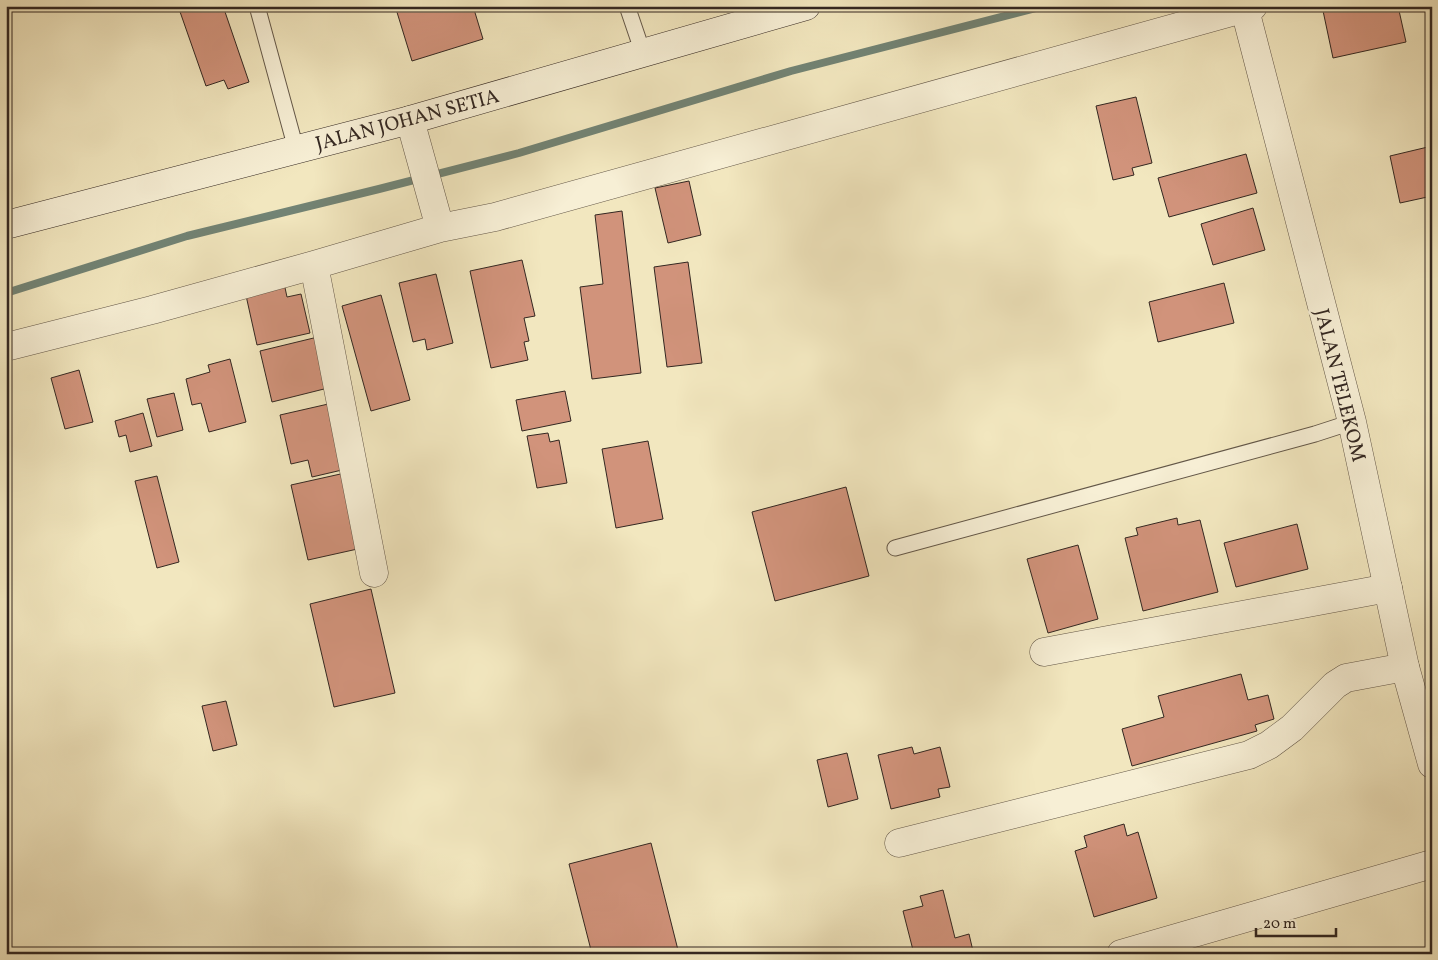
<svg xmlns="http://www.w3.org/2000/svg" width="1438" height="960" font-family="Vollkorn,serif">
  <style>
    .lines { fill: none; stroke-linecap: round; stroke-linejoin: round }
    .stream { stroke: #728374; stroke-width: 8 }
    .building { fill: #d1937b; stroke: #332721 }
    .service-casing { stroke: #635748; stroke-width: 17 }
    .minor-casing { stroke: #635748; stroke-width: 29 }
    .tertiary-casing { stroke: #635748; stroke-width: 29 }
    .secondary-casing { stroke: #332721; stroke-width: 29 }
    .service { stroke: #f7efd5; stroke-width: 15 }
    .minor { stroke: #f7efd5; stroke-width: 28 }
    .tertiary { stroke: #f7efd5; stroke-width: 28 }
    .secondary { stroke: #f7efd5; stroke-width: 28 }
    .labels { text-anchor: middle; stroke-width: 5; stroke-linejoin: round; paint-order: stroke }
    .street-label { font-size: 20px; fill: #332721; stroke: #f7efd5 }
  </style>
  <rect width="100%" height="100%" fill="#f2e7bf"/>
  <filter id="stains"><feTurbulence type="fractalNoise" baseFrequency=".004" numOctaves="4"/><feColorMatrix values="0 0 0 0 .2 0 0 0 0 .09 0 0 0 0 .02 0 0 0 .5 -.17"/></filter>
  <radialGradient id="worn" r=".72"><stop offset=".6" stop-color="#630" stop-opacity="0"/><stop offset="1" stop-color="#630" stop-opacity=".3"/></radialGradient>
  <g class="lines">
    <path class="stream" d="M6,293L187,236L379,189L519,153L791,71L1044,6"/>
  </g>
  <path class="building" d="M178,6H223L249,82L228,89L224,80L206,86Z
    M404,6H473L483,39L412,61L396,9Z
    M1322,6H1398L1406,42L1333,58Z
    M1136,97L1152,163L1132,168L1134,175L1113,180L1096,106Z
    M1432,146V196L1400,203L1390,156Z
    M1246,154L1257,193L1169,217L1158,178Z
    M689,181L701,235L668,243L655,188Z
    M1253,208L1265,250L1213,265L1201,224Z
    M622,211L641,373L592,379L580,287L603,284L595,215Z
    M522,260L535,316L524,318L529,341L524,342L528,360L491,368L470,271Z
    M688,262L702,363L667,367L654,267Z
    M436,274L453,343L427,350L425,339L413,342L399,283Z
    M284,283L287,297L301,294L310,333L257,345L245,291Z
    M1224,283L1234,323L1158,342L1149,302Z
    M381,295L410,400L371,411L342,306Z
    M326,335L332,387L272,402L260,351Z
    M230,359L246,422L209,432L201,403L192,405L186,379L210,372L208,365Z
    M79,370L93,422L65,429L51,378Z
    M565,391L571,421L522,431L516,400Z
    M174,393L183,430L157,437L147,399Z
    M337,402L342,470L312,477L308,460L291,464L280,415Z
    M143,413L152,446L130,452L126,435L119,437L115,421Z
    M548,433L550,442L559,440L567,483L537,488L527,436Z
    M648,441L663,519L616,528L602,449Z
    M345,473L362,548L308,560L291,485Z
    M157,476L179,562L157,568L135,481Z
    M846,487L869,576L775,601L752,512Z
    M1177,518L1178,525L1200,520L1218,592L1143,611L1125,538L1138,535L1136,528Z
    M1297,524L1308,569L1236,587L1224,543Z
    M1078,545L1098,619L1048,633L1027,559Z
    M371,589L395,693L334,707L310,604Z
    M1241,674L1248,700L1268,695L1274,719L1255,725L1257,731L1132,766L1122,729L1164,717L1158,696Z
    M226,701L237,745L213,751L202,706Z
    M912,747L914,754L940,747L950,787L938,789L940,797L891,809L878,755Z
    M847,753L858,799L828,807L817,760Z
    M1124,824L1127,836L1138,832L1157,898L1094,917L1075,851L1087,847L1084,836Z
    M651,843L679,954H592L569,864Z
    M943,890L955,938L969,934L973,951L961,954H914L903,911L923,906L920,896Z"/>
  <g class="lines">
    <defs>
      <path id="service" d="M257,6L296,149
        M627,6L643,53
        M895,548L1315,434L1352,422"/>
      <path id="minor" d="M410,120L440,228
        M314,265L374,573
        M6,347L152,310L314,265L440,228L495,217L1253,6
        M1044,652L1388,588
        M899,843L1249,755L1269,745L1292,728L1335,685L1346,678L1405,667
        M1121,954L1432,864"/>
      <path id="tertiary" d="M1244,6L1352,422L1405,667L1432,764"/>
      <path id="secondary" d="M6,225L410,120L806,6"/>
    </defs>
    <use href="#service" class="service-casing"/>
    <use href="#minor" class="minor-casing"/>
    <use href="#tertiary" class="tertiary-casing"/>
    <use href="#secondary" class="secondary-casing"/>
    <use href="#service" class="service"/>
    <use href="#minor" class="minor"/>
    <use href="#tertiary" class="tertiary"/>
    <use href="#secondary" class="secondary"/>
  </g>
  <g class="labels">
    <g class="street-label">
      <text transform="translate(407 119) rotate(-15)" y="7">JALAN JOHAN SETIA</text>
      <text transform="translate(1341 385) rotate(76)" y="7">JALAN TELEKOM</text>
    </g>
  </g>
  <rect width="1438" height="960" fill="none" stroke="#f2e7bf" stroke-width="25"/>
  <rect x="8" y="8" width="1423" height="945" fill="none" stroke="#332721" stroke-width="2.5"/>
  <rect x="12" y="12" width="1413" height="935" fill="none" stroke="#332721"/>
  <path d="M1256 928v8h80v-8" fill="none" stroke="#332721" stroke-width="2.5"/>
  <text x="1263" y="928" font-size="15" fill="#332721" stroke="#f7efd5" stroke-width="4" paint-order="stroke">20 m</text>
  <rect width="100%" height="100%" filter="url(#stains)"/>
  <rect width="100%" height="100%" fill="url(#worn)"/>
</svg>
